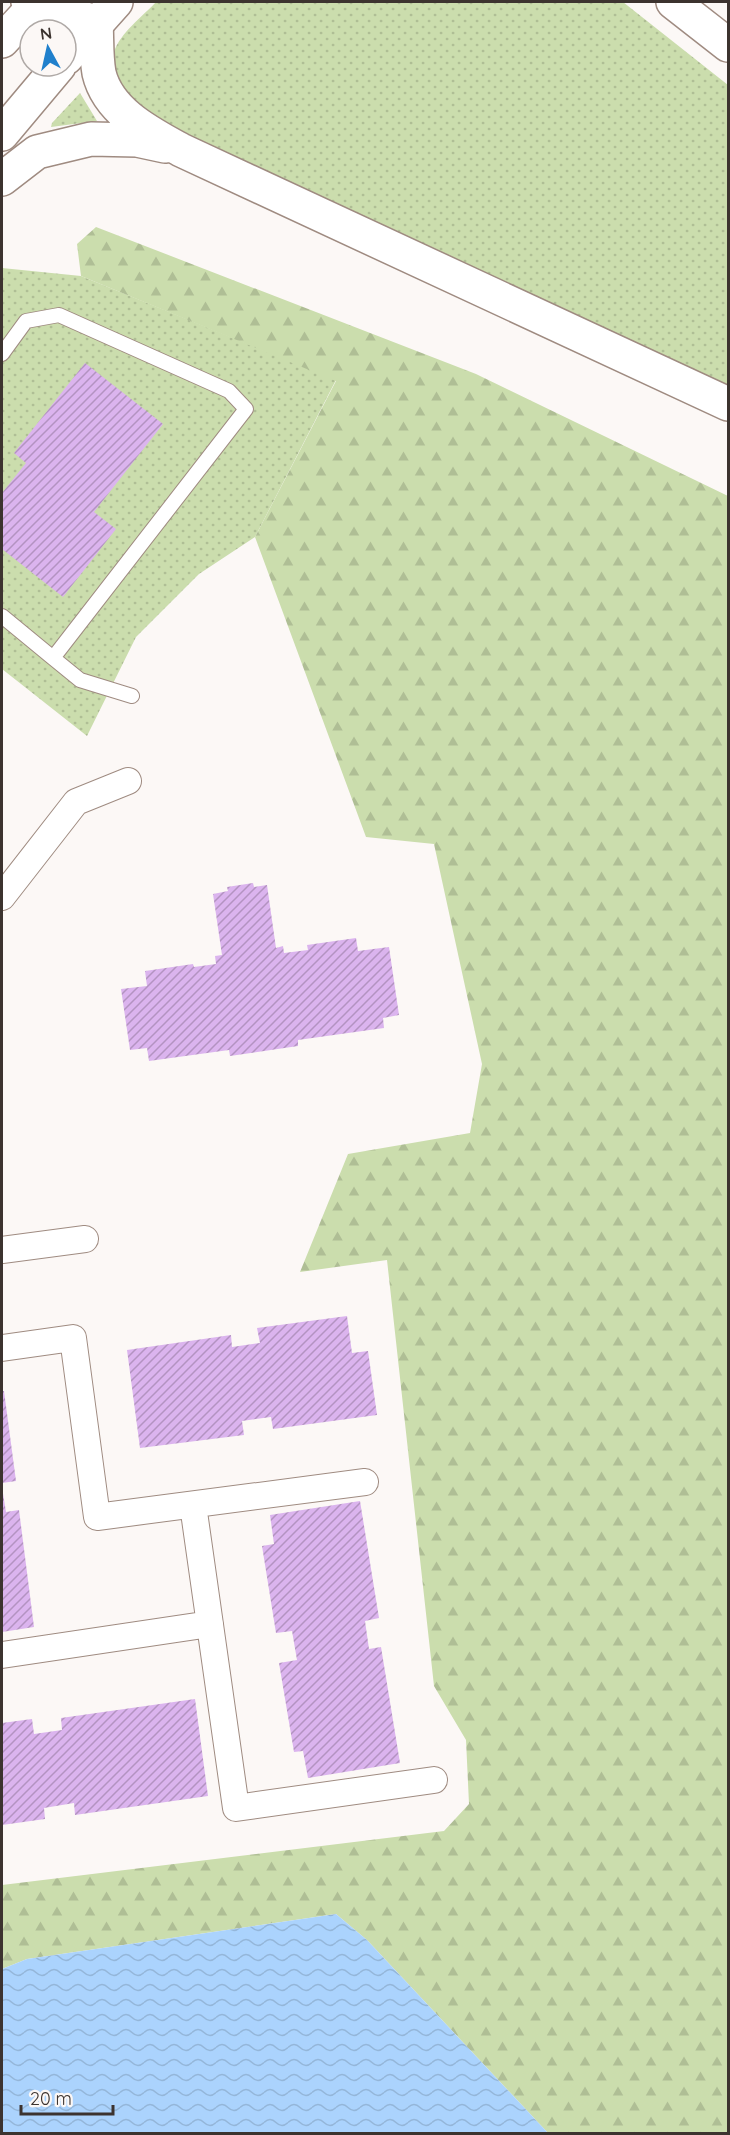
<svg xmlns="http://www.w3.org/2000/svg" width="730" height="2135" font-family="Quicksand,sans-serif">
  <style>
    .grass { fill: url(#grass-dots) }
    .forest { fill: url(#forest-firs) }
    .water { fill: url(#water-waves) }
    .building { fill: url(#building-hatch) }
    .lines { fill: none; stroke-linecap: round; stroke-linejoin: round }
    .service-casing { stroke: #9f8b81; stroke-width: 16 }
    .minor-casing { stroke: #9f8b81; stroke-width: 28 }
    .secondary-casing { stroke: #9f8b81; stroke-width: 36 }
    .motorway-casing { stroke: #9f8b81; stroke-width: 36 }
    .service { stroke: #fff; stroke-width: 14 }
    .minor { stroke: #fff; stroke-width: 26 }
    .secondary { stroke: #fff; stroke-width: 33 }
    .motorway { stroke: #fff; stroke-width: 33 }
  </style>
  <defs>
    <pattern id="grass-dots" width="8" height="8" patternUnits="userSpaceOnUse" patternTransform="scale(1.5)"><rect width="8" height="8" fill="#cbddad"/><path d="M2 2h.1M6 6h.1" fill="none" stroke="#afbe95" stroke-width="1.8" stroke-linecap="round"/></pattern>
    <pattern id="forest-firs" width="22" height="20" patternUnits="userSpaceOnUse" patternTransform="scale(1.5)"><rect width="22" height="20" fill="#cbddad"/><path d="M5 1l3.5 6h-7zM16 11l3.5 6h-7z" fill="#afbe95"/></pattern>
    <pattern id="water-waves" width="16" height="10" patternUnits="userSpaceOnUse" patternTransform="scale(1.5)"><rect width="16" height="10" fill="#abd3fd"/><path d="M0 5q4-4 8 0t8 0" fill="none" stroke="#94b6d9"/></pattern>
    <pattern id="building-hatch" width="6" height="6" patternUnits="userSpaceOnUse" patternTransform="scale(1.5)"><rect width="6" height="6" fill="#dbb4ee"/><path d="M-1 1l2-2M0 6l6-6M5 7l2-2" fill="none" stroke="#b393c1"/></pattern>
  </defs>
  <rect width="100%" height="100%" fill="#fcf8f6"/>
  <path class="grass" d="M156,2H623L728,85V391L172,129C149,112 103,87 114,52C120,33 143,16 156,2Z
    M80,93L97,121L51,127L52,123Z
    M2,268L81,276L336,380L255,537L199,574L136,637L87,736L2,669Z"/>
  <path class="forest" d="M96,227L476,374L728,496V2133H548L367,1940L336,1914L27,1959L2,1969V1885L444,1831L469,1804L466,1740L434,1686L387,1260L300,1272L348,1154L470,1133L482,1064L434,844L366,837L255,537L336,381L81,276L77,244Z"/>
  <path class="water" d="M336,1914L367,1940L548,2133H2V1969L27,1959Z"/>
  <path class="building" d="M85,363L163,424L94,512L116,529L63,597L2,549V493L26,463L14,453Z
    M253,883L254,887L267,885L276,948L283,946L284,953L308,950L307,945L356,938L358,951L389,947L399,1015L383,1018L384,1028L298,1040V1046L230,1056L229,1050L149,1061L147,1048L130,1050L121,989L147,986L145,971L193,964L194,967L216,964L215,956L222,955L213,894L228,891L227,887Z
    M347,1316L352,1353L368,1351L377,1415L273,1429L271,1417L242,1421L244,1435L140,1448L127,1350L231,1335L232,1347L260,1343L257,1328Z
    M2,1391H4L16,1481L2,1483Z
    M2,1487L6,1512L19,1510L34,1627L2,1632Z
    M360,1501L379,1618L365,1621L369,1649L381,1647L400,1763L308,1778L303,1751L294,1752L279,1663L297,1660L292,1631L276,1633L262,1546L274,1544L270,1515Z
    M195,1699L208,1796L75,1815L74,1803L44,1808L45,1819L2,1825V1723L32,1719L34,1734L62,1730L61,1718Z"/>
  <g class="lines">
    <defs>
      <path id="service" d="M2,354L26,321L59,315L229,391L246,409L53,658L80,680L132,696
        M2,616L53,658"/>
      <path id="minor" d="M2,897L76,802L128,781
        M2,1250L85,1239
        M2,1348L73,1338L97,1517L365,1482
        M193,1505L236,1808L434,1780
        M2,1655L210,1624"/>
      <path id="secondary" d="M2,41L38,2
        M66,58L116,2
        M2,134L59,66"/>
      <path id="motorway" d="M28,2L96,22C97,38 96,57 99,73C108,112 150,133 181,150L728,404
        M673,2L728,45
        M2,179L37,152L91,139L137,140L165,146"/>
    </defs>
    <use href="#service" class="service-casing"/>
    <use href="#minor" class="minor-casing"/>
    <use href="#secondary" class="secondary-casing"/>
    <use href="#motorway" class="motorway-casing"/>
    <use href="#service" class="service"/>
    <use href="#minor" class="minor"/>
    <use href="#secondary" class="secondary"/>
    <use href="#motorway" class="motorway"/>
  </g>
  <rect width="730" height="2135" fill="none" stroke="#3c332f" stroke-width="6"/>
  <g transform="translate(48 48) rotate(352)"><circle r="28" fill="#fcf8f6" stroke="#afa9a6" stroke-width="1.5"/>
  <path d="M0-4.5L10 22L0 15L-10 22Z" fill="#2080cc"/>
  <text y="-9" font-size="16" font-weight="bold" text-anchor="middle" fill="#3c332f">N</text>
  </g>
  <path d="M21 2105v9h92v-9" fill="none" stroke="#3c332f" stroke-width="3"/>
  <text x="30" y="2105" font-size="18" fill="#3c332f" stroke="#fcf8f6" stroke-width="4.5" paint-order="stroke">20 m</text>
</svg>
